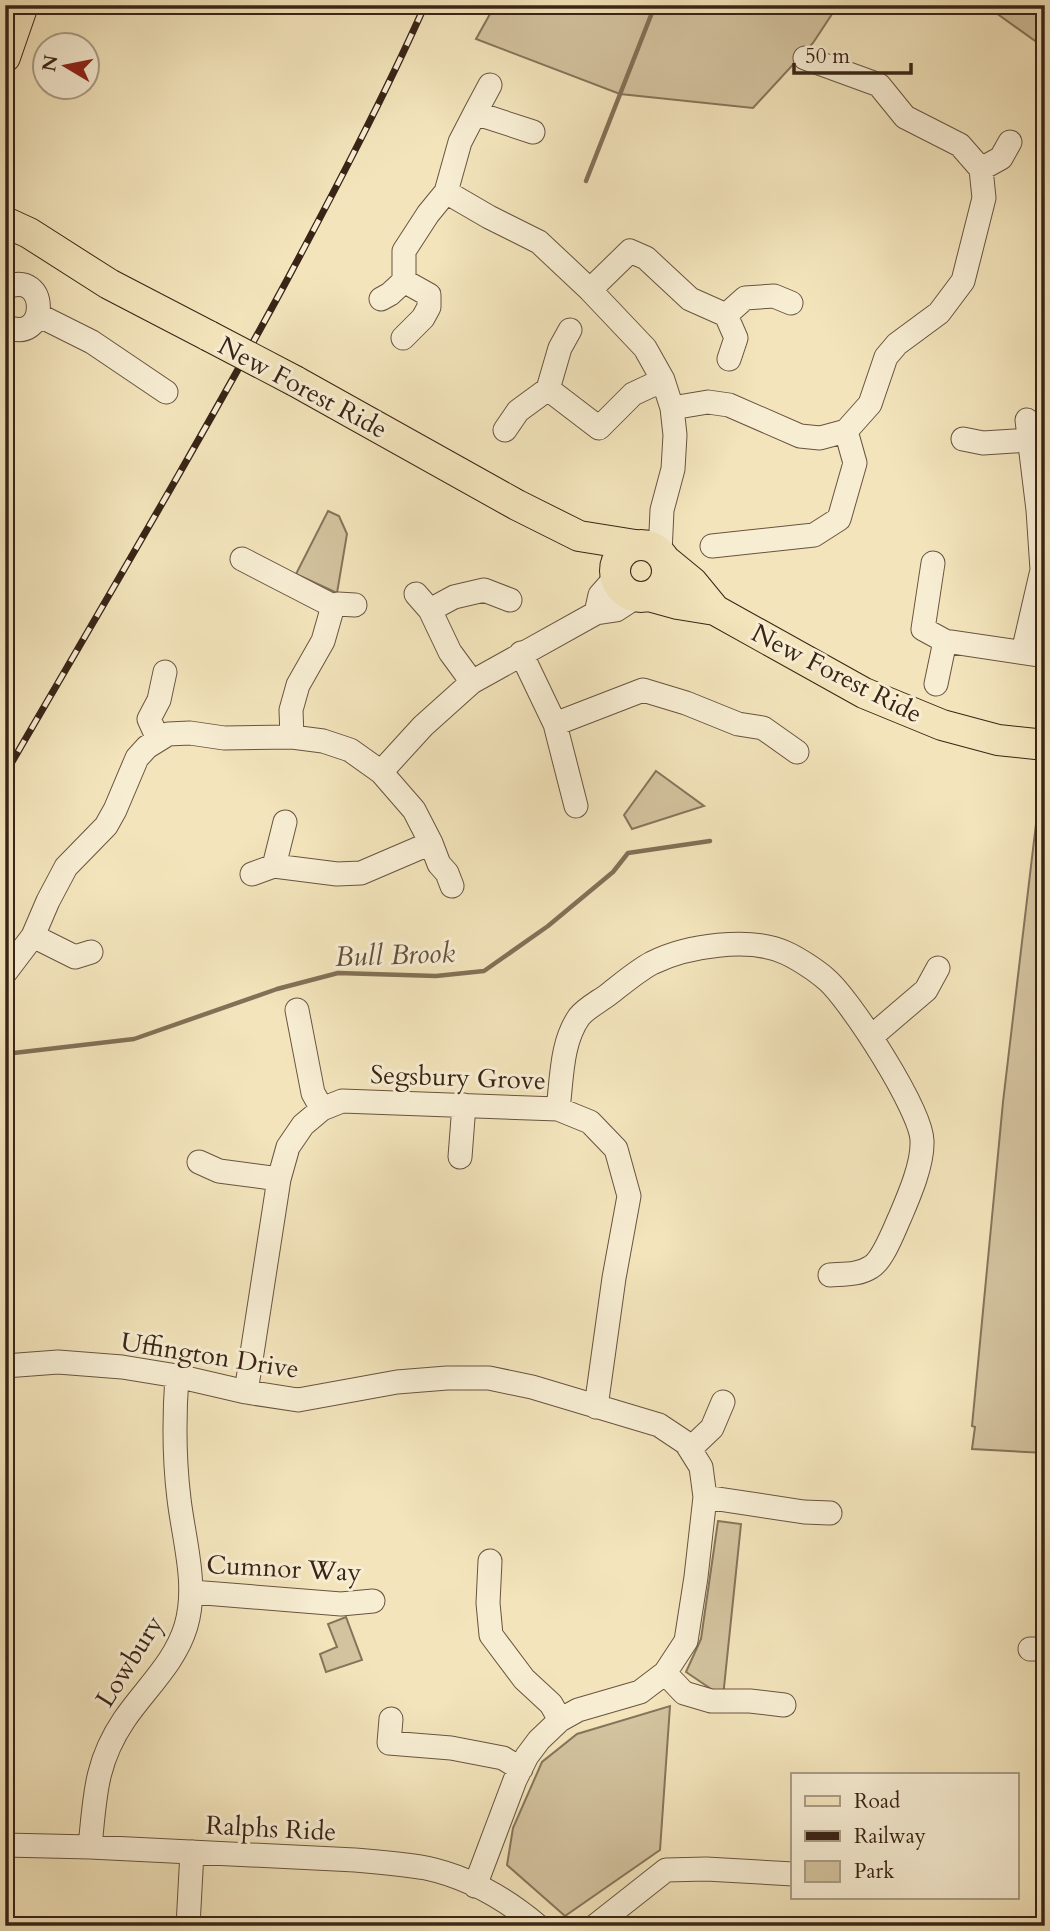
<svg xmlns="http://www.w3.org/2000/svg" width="1050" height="1931" font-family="Cardo,serif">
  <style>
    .green { fill: #d3c39f; stroke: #86745a; stroke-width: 2 }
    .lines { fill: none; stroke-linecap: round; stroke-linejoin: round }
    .stream { stroke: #837057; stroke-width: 4.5 }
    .minor-casing { stroke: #68543f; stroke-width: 25 }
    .major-casing { stroke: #392416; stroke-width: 32 }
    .minor { stroke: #f7edd3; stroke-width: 23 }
    .major { stroke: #f3e4bb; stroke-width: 30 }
    .rail-casing { stroke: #392416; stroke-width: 7 }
    .rail { stroke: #f7edd3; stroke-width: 4.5; stroke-dasharray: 13; stroke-linecap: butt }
    .major-bridge-casing { stroke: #392416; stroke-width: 32; stroke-linecap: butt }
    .major-bridge { stroke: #f3e4bb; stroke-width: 30 }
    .labels { text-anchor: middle; stroke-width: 6; stroke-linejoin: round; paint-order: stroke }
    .street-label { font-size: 26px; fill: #392416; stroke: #f7edd3 }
    .water-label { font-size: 28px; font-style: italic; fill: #64503c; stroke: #f7edd3 }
  </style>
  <rect width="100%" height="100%" fill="#f3e4bb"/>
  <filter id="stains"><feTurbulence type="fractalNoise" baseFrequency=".00286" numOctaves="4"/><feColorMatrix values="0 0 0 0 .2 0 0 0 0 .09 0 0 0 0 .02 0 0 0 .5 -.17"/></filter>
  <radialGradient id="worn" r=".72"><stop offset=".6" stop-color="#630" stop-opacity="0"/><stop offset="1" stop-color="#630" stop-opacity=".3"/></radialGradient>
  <path class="green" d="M495,5H828L836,8L813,43L753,108L620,94L476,39Z
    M985,5H1045V48Z
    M328,511L339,516L347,534L337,593L296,574Z
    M656,771L704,806L632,829L624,815Z
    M1045,802V1453L972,1449L975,1427L972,1426L1003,1102L1038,807Z
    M718,1521L741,1524L723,1697L686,1672L701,1639Z
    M346,1617L362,1660L326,1672L320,1654L337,1647L328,1624Z
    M670,1706L660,1850L565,1916L507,1865L513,1828L542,1762L577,1734Z"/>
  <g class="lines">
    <path class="stream" d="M586,181L655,5
      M5,1054L134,1039L277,989L338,973L436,976L484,971L548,926L613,872L628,853L710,841"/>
    <defs>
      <path id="minor" d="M475,113L490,85
        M981,169L1001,158L1010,142
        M446,192L489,217L539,242L590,290L645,348L663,380L672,408L675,435L673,469L662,510L660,553
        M404,281V251L428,214L446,192L460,142L475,113L533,132
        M5,288C49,267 50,347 5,326
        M590,290L630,251L646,258L690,299L726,315L736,338L729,359
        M381,299L390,294L404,281L429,295V307L423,318L403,338
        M38,315L92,342L166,392
        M726,315L745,298L774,296L791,303
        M548,389L599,428L633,394L663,380
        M672,408L708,402L729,405L800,436L820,438L846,431L870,404L886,357L897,344L939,313L963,281L984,198L981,169L960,145L905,117L879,85L805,58
        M505,430L518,411L548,389L560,348L570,330
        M963,439L983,443L1029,440
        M712,546L814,535L839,519L855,463L846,431
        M242,559L333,606L338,604L355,605
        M933,563L923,629L945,641L1045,656
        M416,594L430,610L450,652L472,682
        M430,610L454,597L484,590L510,600
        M596,613L600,595L615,578
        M1023,652L1042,570L1038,510L1027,420
        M521,653L555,724L643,690L686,703L738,724L763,728L797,752
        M936,684L945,641
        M555,724L576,806
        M292,737L291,710L298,685L323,641L333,606
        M158,739L149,719L159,700L165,672
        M381,772L423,726L472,682L596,613L616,610L636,597
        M274,866L285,822
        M252,874L274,866L337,874L361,873L431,843
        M33,936L75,957L91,952
        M5,973L33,936L48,901L66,867L106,826L115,810L137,758L147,747L168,734L190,733L224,738L292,737L323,741L350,750L381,772L414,810L431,843L439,864L447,873L452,886
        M297,1010L313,1093L322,1109
        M871,1037L926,990L938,968
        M558,1109C562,1078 561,1043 579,1017C586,1008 600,1001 609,994C622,984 637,971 652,963C686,946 750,936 786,953C797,958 816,970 826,979C850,999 922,1111 922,1141C923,1164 909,1196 900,1217C894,1230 883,1260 871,1267C859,1275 844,1274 830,1275
        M460,1157L464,1105
        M199,1162L219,1171L279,1179
        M5,1366L58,1362L122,1367L177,1376L246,1392L298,1400L397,1382L447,1378H489L532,1387L659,1425L686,1443L701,1467L705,1497L696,1577L686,1641L665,1673L640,1692L578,1710L560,1720L539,1740L527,1756L515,1780L475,1886
        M246,1392L279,1179L288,1147L303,1125L322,1109L342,1101L558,1109L590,1122L616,1149L629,1196L614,1278L596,1407
        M690,1449L712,1428L723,1402
        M705,1497L804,1512L830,1513
        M490,1561L488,1603L491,1635L524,1679L551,1704L560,1720
        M192,1592L341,1604L373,1601
        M1030,1649H1045
        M665,1673L684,1693L711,1701H750L784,1705
        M391,1719L389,1743L451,1748L503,1758L521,1769
        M5,1845L90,1847L355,1860C379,1862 403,1864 426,1868C468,1877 506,1899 538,1926
        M90,1847C95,1797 95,1763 124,1720C145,1689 175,1663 186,1626C198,1585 184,1541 179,1499C174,1458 174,1417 177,1376
        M188,1926L192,1852
        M595,1926L666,1870L706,1869L793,1874"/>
      <path id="major" d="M5,57L23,5
        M5,222L29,233L109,284L209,336
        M295,381L517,505L579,536L635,545
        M615 571a26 26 0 1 1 52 0a26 26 0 1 1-52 0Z
        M664,559L692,582L715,610
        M649,596L678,604L715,610L864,693L942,725L998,740L1045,745"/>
    </defs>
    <use href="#minor" class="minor-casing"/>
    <use href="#major" class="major-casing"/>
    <use href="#minor" class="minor"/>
    <use href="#major" class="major"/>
    <defs>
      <path id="rail" d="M5,774C100,610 197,447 287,280C335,190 383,99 425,5"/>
    </defs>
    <use href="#rail" class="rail-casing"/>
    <use href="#rail" class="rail"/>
    <defs>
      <path id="major-bridge" d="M209,336L295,381"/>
    </defs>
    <use href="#major-bridge" class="major-bridge-casing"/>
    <use href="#major-bridge" class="major-bridge"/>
  </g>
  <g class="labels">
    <g class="street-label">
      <text transform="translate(303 387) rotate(28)" y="9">New Forest Ride</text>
      <text transform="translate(837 673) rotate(27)" y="9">New Forest Ride</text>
      <text transform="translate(458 1077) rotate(2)" y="9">Segsbury Grove</text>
      <text transform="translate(210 1355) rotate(9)" y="9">Uffington Drive</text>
      <text transform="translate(284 1568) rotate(3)" y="9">Cumnor Way</text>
      <text transform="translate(129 1661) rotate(-58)" y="9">Lowbury</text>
      <text transform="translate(271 1828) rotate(3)" y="9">Ralphs Ride</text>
    </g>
    <g class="water-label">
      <text transform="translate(395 954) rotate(-2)" y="10">Bull Brook</text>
    </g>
  </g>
  <rect width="1050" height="1931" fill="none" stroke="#f3e4bb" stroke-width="28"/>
  <rect x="7" y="7" width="1036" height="1917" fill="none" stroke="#392416" stroke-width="3.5"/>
  <rect x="14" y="14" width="1022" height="1903" fill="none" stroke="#392416" stroke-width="2"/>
  <rect x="791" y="1773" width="228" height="126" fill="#f7edd3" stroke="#ab9d87" stroke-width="2"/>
  <rect x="805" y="1796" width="35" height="10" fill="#f3e4bb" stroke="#ab9d87" stroke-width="2"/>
  <text x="854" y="1808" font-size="21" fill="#392416">Road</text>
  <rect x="805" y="1831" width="35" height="10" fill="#392416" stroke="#ab9d87" stroke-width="2"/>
  <text x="854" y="1843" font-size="21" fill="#392416">Railway</text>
  <rect x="805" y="1861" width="35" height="21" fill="#d3c39f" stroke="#ab9d87" stroke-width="2"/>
  <text x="854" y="1878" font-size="21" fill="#392416">Park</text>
  <g transform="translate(66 66) rotate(280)"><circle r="33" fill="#f7edd3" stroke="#ab9d87" stroke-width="2"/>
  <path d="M0-5L12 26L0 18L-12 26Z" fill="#8f2418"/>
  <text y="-10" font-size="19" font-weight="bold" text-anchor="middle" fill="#392416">N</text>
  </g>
  <path d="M794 63v10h117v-10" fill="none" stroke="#392416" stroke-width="3.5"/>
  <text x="805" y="63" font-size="21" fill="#392416" stroke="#f7edd3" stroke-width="5" paint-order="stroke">50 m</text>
  <rect width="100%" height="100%" filter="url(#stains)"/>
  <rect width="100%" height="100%" fill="url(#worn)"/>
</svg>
